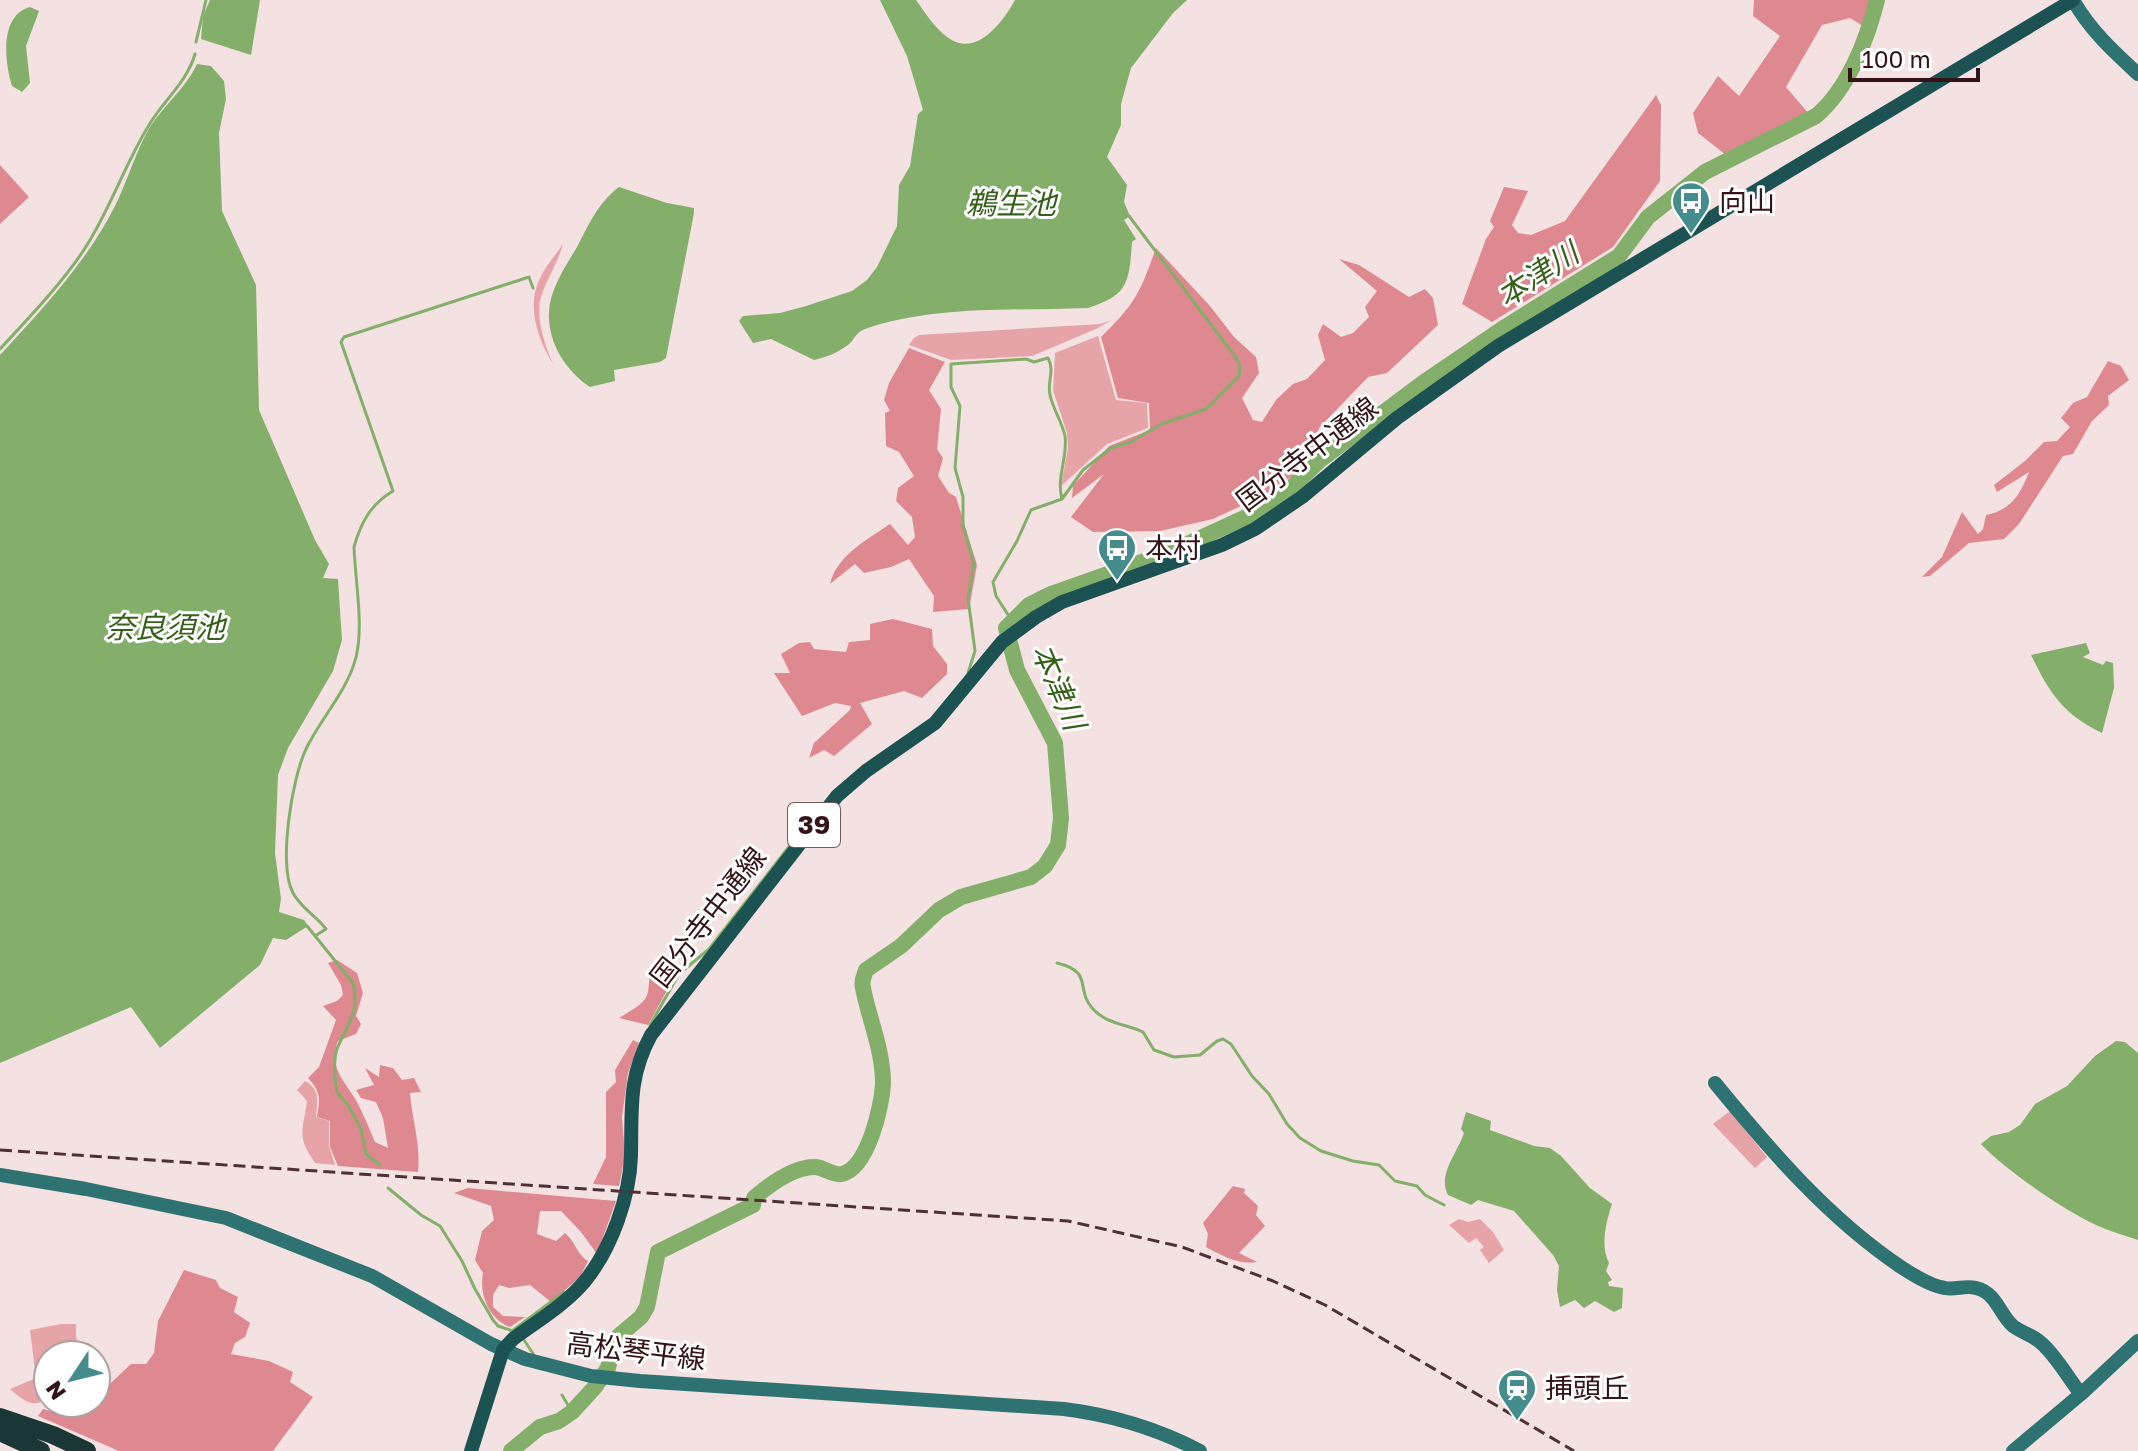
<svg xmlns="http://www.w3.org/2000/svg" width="2138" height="1451" font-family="'Golos Text','Noto Sans JP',sans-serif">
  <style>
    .green { fill: #e6a4a8 }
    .forest { fill: #de888f }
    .water { fill: #83af6b }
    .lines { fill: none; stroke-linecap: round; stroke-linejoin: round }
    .stream { stroke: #83af6b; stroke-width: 3 }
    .river { stroke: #83af6b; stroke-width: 16 }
    .secondary { stroke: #2e7272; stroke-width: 14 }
    .primary { stroke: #1c5252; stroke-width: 14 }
    .highway { stroke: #1b3636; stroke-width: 18 }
    .rail { stroke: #4f3135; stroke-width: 3; stroke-dasharray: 12 6; stroke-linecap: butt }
    .labels { text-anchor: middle; stroke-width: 6; stroke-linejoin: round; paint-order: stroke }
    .shield { fill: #fff; stroke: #715a5d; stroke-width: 2 }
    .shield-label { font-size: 26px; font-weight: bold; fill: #341418 }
    .poi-label { font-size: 28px; fill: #341418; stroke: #fff; text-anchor: start }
    .street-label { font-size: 28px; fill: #341418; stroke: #fff }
    .water-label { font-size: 30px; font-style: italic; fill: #365f19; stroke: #fff }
  </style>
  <rect width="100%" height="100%" fill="#f4e1e2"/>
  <path class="green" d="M563,244C558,263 547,278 541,297C535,317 545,346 553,364C539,342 527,309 538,283C543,269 555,256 563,244Z
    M1112,320L1096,329L1032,356L951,360L909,345L914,338L919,335L1100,324Z
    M1098,336L1116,400L1147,403L1148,428L1107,444L1061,486L1068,448L1067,433L1053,390L1055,353Z
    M305,1081C321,1090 317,1100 316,1117L329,1121V1146L335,1165L315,1163C296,1136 303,1131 307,1101L297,1090Z
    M1730,1111L1767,1157L1755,1168L1713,1124Z
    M1459,1219L1468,1222L1480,1219L1493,1232L1504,1250L1489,1263L1480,1250L1484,1247L1476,1238L1469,1243L1449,1225Z
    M61,1324H76V1337L82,1355H48V1398C32,1410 22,1399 10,1389L36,1378L30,1330Z"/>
  <path class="forest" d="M1754,0H1883L1863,26L1850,18L1822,25L1786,87L1809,114L1726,155L1698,133L1693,113L1718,76L1739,96L1780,36L1753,16Z
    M1656,95L1661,105L1660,181L1613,247L1492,322L1462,304L1486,239L1494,227L1490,221L1504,187L1528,191L1512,225L1518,233L1531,235L1565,221Z
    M0,165L29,197L0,224Z
    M1156,248L1210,306L1234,337L1256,357L1259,373L1242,398L1253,420L1262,422L1276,400L1293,384L1307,379L1325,360L1318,335L1323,324L1341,337L1353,333L1369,317L1365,307L1377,291L1339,259L1359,265L1409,297L1425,289L1433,298L1438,325L1387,373L1368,377L1319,428L1317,456L1273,491L1213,519L1160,531L1093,532L1071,517L1104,474L1072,498L1073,486L1109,446L1150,430L1149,403L1118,398L1101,337C1135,304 1140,293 1156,248Z
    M909,348L945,362L929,390L941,409L937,449L943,458L938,476L949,493L956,497L977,565L969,609L933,612L934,596L909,559L891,567L864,573L855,564L830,584C837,555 867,540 890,524L908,545L915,537L912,517L896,501L898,488L914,476L899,452L886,446L885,413L890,411L884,400L889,383Z
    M2108,361L2121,366L2129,380L2108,396L2109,405L2092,421L2073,454L2063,456L2019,524L2004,539L1969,543L1930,576L1922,577L1942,557L1962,512L1978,534L1983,529L1986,515C2011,510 2020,495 2029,472L1997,492L1994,485L2025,461L2044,442L2057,441L2070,427L2061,418L2073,403L2087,397Z
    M893,619L932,629L933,646L947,664V674L922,698L904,691L860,703L872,724L834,756L824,750L809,758L814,743L850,710L851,706L835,703L802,716L774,673H790L781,654L799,643L810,642L814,649L846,652L849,642L870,640V624Z
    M337,960L357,973L363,993L356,1016L361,1024L356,1034L338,1041C327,1070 348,1083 359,1106C365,1118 370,1130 375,1142L388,1148L383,1118L376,1102L361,1098L356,1090L374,1085L365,1068L379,1077L380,1065L393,1068L402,1080L414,1078L421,1092L410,1093C412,1120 421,1145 418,1172L338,1166L330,1147V1121L317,1117C320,1099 321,1092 308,1078L319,1067L336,1020L323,1006L337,1001L343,995L341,985L328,963Z
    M670,961L676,974L648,1025L619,1018C650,999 648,1002 650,967Z
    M633,1040L639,1043L628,1073L622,1117L625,1155L619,1186L593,1184L606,1157V1092L616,1082L615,1070Z
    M1233,1186L1245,1189L1244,1193L1258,1206L1256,1215L1265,1226L1239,1253L1257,1262C1238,1265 1223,1256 1206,1247L1208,1234L1203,1223Z
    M468,1188L616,1201L597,1254L581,1232L561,1211H540L537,1234L556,1241L565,1233C576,1242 577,1255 588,1261L580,1277L551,1302L530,1285L509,1288L499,1285L493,1295V1307L503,1316L525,1317L510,1327C489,1319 479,1295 483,1273L475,1260L482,1231L494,1220L491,1206L454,1193Z
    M184,1270L216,1280L220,1288L238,1297L234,1312L250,1323L245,1337L235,1343L231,1354L269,1361L293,1372L290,1382L313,1397L273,1451H119L38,1416L43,1409L70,1416L89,1403H96V1397L131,1364H146L154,1353L158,1321Z"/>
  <path class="water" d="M210,0H260L251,55L201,39L203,16Z
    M880,0H916C926,14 939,35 956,42C982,52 1005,18 1015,0H1187L1173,13L1131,68L1121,104V125L1107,157L1127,185L1124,202L1130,216L1124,220L1136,239L1132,242C1129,282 1129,295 1088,308C1015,311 935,305 865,329C856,332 855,339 848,345C837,353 827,357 814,360L771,339L753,343L739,321L743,316L780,313L806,306L852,291L867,280L877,267L897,226L899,185L910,166L918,114L923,110L907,56Z
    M30,7L39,11L26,46L30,83L22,92L12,86C4,60 0,15 30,7Z
    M197,64L211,66L224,81L226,99L219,133L222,211L256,285L259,410L315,540L329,564L323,578L338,579L342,640L333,671L288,748L278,775L275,853L281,899L279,912L304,920L308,926L286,940L273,938L260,965L160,1048L131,1007L0,1063V355C39,313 80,269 108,219C124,192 132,161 146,134C160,108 185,90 197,64Z
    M619,187L667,203L694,208V213L666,358L660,362L614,370L615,381L590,387C563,369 544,336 550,303C554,283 567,264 577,247C589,224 598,203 619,187Z
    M2086,643L2090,653L2083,657L2103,665L2106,661L2113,663L2114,688L2102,733C2063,714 2050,694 2031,655Z
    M2116,1041L2125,1042L2138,1053V1240C2124,1235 2109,1231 2096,1225C2064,1210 2005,1170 1981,1144L1991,1136L2009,1132L2020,1125L2035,1104L2067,1086L2095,1056Z
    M1466,1112L1491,1121L1490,1130L1534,1146L1550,1148L1561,1156L1590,1188L1612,1204C1606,1222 1600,1246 1609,1263L1606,1271L1612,1280L1608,1282L1609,1286L1623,1288L1622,1308L1614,1312L1595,1301L1584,1308L1575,1300L1560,1307L1557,1290L1559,1266L1553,1255L1514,1211L1478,1200L1471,1205L1448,1195C1437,1175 1458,1152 1464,1133L1461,1129Z"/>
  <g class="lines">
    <path class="stream" d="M196,42L206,0
      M0,349C27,320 66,279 87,245C111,207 125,164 149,125C164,100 187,82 195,54
      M1012,621L996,596L993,582L1017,541L1031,510L1062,499L1083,470L1111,448L1131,442L1161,424L1206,409L1239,376L1240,366L1237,359L1129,216
      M968,673L975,651L968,598L974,564L963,525V497L955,468L960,406L951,387V364L1026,359L1034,362L1048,358C1055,371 1047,381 1050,395C1053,409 1062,422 1065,436C1068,458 1056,477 1062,499
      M307,926L353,983C360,1015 347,1024 337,1049C333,1061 335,1080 337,1092L349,1107L361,1129L366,1154L380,1165
      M315,936L326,929C316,916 301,908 293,893C278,864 292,778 306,749C321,718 348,690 356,657C364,626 355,579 354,547C361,522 371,504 393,491L341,342L344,337L529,277L533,288
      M1057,963C1094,972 1075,988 1092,1008C1106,1024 1126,1024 1143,1032L1154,1050L1174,1057L1200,1055L1217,1041L1223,1039L1231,1044L1252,1076L1269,1094L1287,1124L1300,1138L1321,1151L1353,1161L1379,1165L1395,1181L1417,1186L1425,1195L1444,1205
      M650,1025L679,974L709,949L809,821
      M388,1188L421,1215L440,1226L462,1261L475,1289L493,1320L498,1326L513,1331
      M512,1331L564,1292
      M524,1340L534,1355
      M562,1395L572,1412"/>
    <path class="river" d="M511,1451L540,1427L559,1421L572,1412L595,1387L608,1368L615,1339L641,1317L647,1307L658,1252L753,1205L754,1198C769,1185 792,1168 813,1167C824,1166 831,1176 842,1174C868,1168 882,1106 883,1083C883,1050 869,1019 863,988C861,981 864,976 866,970L901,946L939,910L961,897L1031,877L1045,866L1058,845L1061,818L1055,743L1017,670L1006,628L1029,605L1051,594L1170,552L1255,513L1289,490L1320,460L1427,380L1502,329L1619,256L1648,217L1705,172L1816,116C1848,89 1867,40 1877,0"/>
    <path class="secondary" d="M2073,0C2090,30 2113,51 2138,74
      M1715,1083C1770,1150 1828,1218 1901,1267C1913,1275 1931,1286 1945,1288C1955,1290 1966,1285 1976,1288C1997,1293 1999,1314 2013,1326C2021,1332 2032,1335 2040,1342C2056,1355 2068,1378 2081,1394
      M0,1175L86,1189L226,1218L372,1276L491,1344L525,1359L591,1376L640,1381L1064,1409C1112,1415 1158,1429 1200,1451
      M2013,1451L2081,1394L2138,1341"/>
    <path class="primary" d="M471,1451L503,1350L513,1339C536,1322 566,1304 585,1281C611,1249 630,1197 631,1155C632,1110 628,1077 651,1035L837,796L866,771L935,723L1002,642L1036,617L1062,602L1222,545L1255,529L1302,497L1397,418L1498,346L2073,0"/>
    <path class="highway" d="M0,1417L53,1435L87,1451
      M0,1432L41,1451"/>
    <path class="rail" d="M0,1150L1068,1221L1182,1247L1273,1281L1325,1305L1574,1451"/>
  </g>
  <defs>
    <symbol id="bus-pin" viewBox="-11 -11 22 30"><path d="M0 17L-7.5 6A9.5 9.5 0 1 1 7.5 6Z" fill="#458d8d" stroke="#fff"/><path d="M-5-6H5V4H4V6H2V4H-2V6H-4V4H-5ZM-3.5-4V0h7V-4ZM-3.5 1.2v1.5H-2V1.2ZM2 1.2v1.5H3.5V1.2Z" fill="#fff"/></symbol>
    <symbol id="station-pin" viewBox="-11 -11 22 30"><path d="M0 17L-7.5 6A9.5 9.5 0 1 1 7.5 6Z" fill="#458d8d" stroke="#fff"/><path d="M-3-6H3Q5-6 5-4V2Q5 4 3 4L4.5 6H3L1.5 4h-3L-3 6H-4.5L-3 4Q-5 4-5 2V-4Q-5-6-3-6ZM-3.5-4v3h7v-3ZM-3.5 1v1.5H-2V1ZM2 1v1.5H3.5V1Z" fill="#fff"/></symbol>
  </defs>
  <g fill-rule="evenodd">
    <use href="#bus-pin" x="1669" y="179" width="44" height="60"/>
    <use href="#bus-pin" x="1095" y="526" width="44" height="60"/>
    <use href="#station-pin" x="1495" y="1366" width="44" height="60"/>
  </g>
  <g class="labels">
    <rect class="shield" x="788" y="803" width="52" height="44" rx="6"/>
    <g class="shield-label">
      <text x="814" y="834">39</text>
    </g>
    <g class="poi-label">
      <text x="1719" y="211">向山</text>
      <text x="1145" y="558">本村</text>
      <text x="1545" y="1398">挿頭丘</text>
    </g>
    <g class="street-label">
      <text transform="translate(1307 454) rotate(-37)" y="10">国分寺中通線</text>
      <text transform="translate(708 917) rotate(-52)" y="10">国分寺中通線</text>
      <text transform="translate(636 1351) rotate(7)" y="10">高松琴平線</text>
    </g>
    <g class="water-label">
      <text x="1011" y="214">鵜生池</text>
      <text transform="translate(1538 275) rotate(-33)" y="10">本津川</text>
      <text x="165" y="638">奈良須池</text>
      <text transform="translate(1058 687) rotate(67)" y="10">本津川</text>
    </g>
  </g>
  <g transform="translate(72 1379) rotate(235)"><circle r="38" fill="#ffffff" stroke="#aea1a3" stroke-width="2"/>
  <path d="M0-6L14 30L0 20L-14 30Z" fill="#458d8d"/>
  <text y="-12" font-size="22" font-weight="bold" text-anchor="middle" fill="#341418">N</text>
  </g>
  <path d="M1850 68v12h128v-12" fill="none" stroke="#341418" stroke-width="4"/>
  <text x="1862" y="68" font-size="24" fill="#341418" stroke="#ffffff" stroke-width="6" paint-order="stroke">100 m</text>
</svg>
